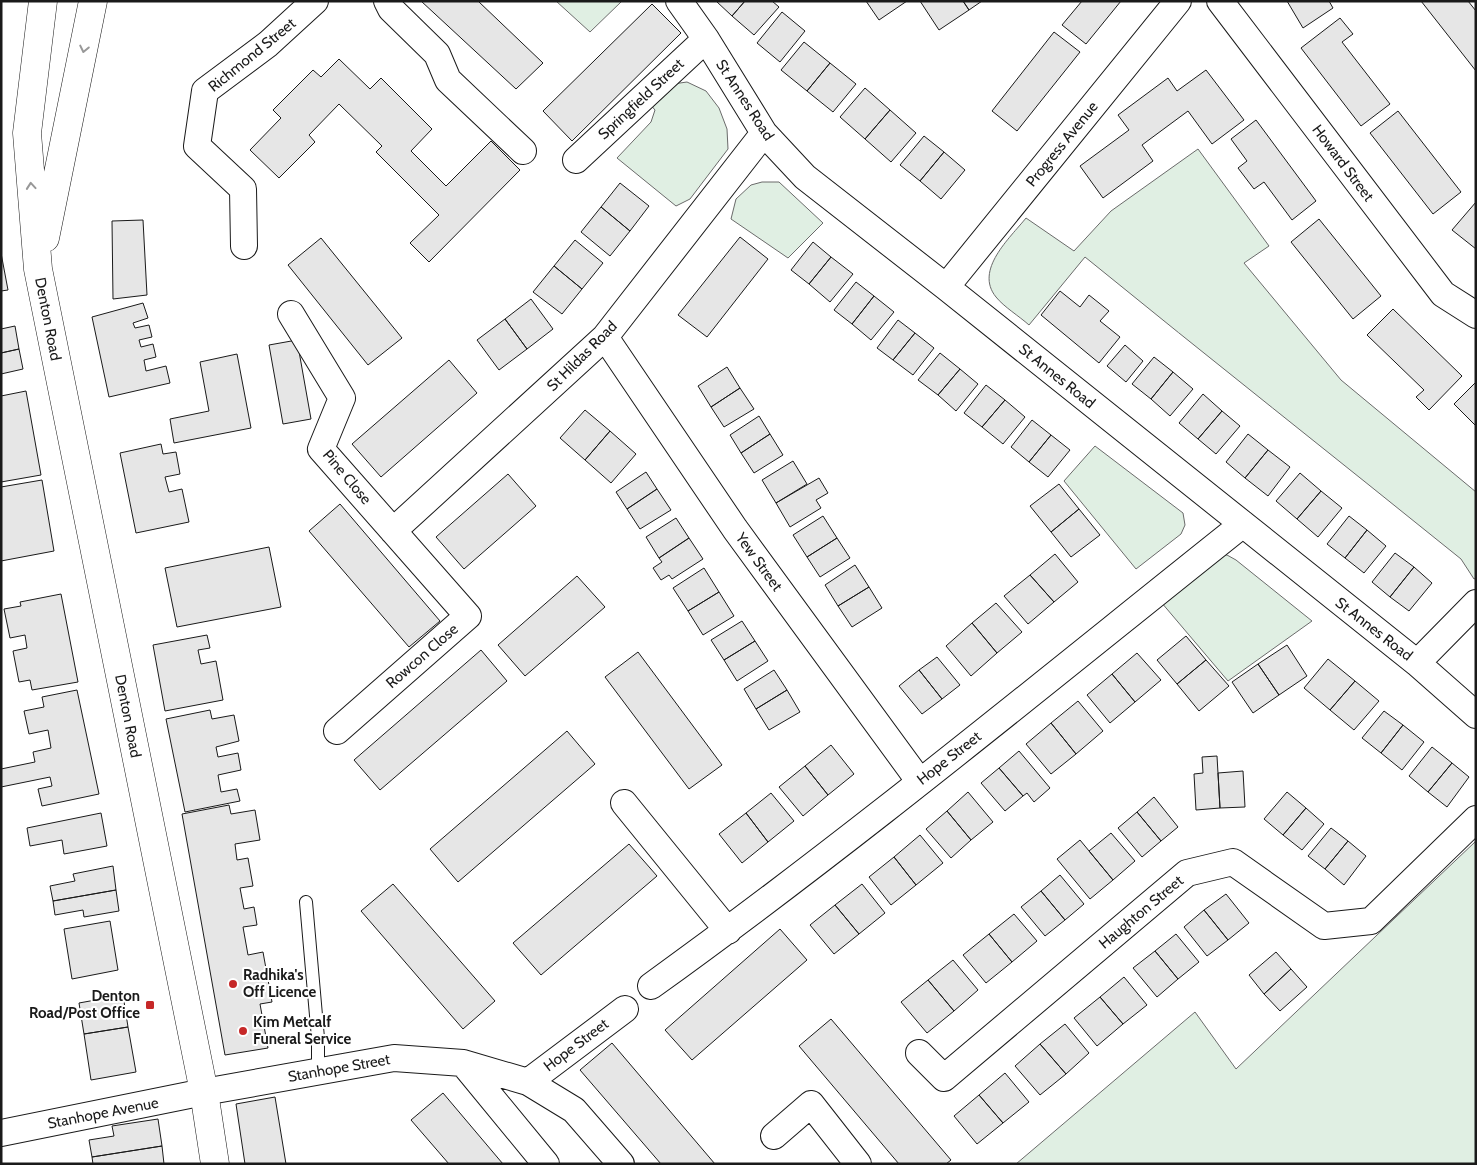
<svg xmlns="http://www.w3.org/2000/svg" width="1477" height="1165" font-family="Cabin,sans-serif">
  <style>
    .green { fill: #e0efe3; stroke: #6a6a6a }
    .building { fill: #e6e6e6; stroke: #1a1a1a }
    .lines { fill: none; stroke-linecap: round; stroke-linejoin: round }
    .service-casing { stroke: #1a1a1a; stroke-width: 14 }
    .minor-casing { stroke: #1a1a1a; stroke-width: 28 }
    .trunk-casing { stroke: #1a1a1a; stroke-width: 29 }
    .service { stroke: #fff; stroke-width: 12 }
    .minor { stroke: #fff; stroke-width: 26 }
    .trunk { stroke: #fff; stroke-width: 28 }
    .oneway { stroke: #989898 }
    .poi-dot { fill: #c62828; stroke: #fff; stroke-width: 2 }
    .labels { text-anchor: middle; stroke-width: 4; stroke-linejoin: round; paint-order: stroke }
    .street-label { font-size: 15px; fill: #1a1a1a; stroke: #fff }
    .poi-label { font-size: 15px; font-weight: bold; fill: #1a1a1a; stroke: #fff; text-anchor: start }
  </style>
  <rect width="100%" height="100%" fill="#fff"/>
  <path class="green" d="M556,1H622L590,32Z
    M687,82L706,91L719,108L727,129L728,149L690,199L676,206L617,158L651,122L655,110L650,104L673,84Z
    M1198,149L1269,246L1244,263L1341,380L1476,492V578L1474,579L1461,559C1336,458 1209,358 1085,257L1029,325C1019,316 1004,307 996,297C974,270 1010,238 1026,218L1074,251L1111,211Z
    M762,182H779L823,223L788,258L731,219L736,199L751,185Z
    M1095,446L1183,513L1185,525L1181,534L1136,569L1064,481Z
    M1218,555H1227L1236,560L1312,621L1228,681L1161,602Z
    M1476,841V1164H1016L1195,1012L1236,1069Z"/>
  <path class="building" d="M421,1H478L543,63L516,89Z
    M716,1H745L732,16Z
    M745,1H772L779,7L754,35L732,16Z
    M866,1H907L879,20Z
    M920,1H963L969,10L939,30Z
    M963,1H982L969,10Z
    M1082,1H1121L1086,44L1062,25Z
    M1287,1H1329L1333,8L1303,28Z
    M1421,1H1468L1476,11V71Z
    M652,4L681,33L572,141L543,111Z
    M782,12L805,31L780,62L757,43Z
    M1340,18L1353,34L1342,42L1390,104L1361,126L1301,48Z
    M1054,32L1080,52L1017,131L992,111Z
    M804,42L830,63L807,91L781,70Z
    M339,59L370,89L381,78L432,129L411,151L446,186L491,141L520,170L429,262L410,243L439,215L376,152L382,146L339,104L309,135L315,142L279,178L250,150L281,118L273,110L313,70L321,77Z
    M830,63L856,84L833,112L807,91Z
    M1206,70L1244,120L1212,144L1188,111L1142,145L1153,161L1103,198L1080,166L1129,130L1118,115L1168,78L1177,91Z
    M865,88L890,110L865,139L840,117Z
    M890,110L916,133L891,162L865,139Z
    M1398,111L1461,192L1433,214L1370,133Z
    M1256,120L1316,201L1292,220L1264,182L1254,189L1238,168L1247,161L1231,139Z
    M924,136L944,152L920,181L900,165Z
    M944,152L965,170L941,199L920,181Z
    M620,183L649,206L630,231L601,207Z
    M1476,202V249L1452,230Z
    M601,207L630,231L610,256L581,232Z
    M1319,219L1381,296L1353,319L1291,242Z
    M143,220L147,295L113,299L112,221Z
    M740,237L768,259L707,337L678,315Z
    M321,238L402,338L368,365L288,265Z
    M575,240L603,263L582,289L554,266Z
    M813,242L831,257L809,284L791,270Z
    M1,253L8,290L1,291Z
    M831,257L853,274L830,302L809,284Z
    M554,266L582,289L562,314L533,292Z
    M856,282L874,296L852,324L834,310Z
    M1060,291L1080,307L1089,295L1109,311L1100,321L1120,337L1099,363L1041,315Z
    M874,296L894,312L871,340L852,324Z
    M531,299L553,329L527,349L505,319Z
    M143,303L148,318L133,323L135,328L149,325L152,337L139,340L141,347L153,344L156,357L144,360L146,371L166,366L170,383L109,397L92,317Z
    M1393,309L1462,376L1429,410L1416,397L1424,390L1367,335Z
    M505,319L527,349L499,370L477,340Z
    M898,320L915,333L893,360L877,348Z
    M15,326L19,349L1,353V329Z
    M915,333L934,348L913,375L893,360Z
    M297,340L311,419L283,424L269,345Z
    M1125,345L1143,361L1126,382L1107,366Z
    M19,349L23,369L1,374V353Z
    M940,353L960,369L938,395L918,380Z
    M237,354L251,428L174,443L170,419L209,411L200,362Z
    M1154,357L1173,372L1151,399L1132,384Z
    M449,360L477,393L381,477L352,444Z
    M727,367L740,388L711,407L698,386Z
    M960,369L978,384L956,411L938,395Z
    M1173,372L1193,389L1170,416L1151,399Z
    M1476,382V425H1475L1454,404Z
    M986,385L1005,400L982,427L964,413Z
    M740,388L754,409L724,427L711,407Z
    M26,391L41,475L1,482V396Z
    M1203,394L1222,411L1198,439L1179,423Z
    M1005,400L1025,417L1003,444L982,427Z
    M585,410L610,431L585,460L560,438Z
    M1222,411L1240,426L1216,454L1198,439Z
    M759,416L770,434L741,453L730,435Z
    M1032,420L1051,435L1029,462L1011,447Z
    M610,431L636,454L611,483L585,460Z
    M770,434L783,455L754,473L741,453Z
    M1248,434L1268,450L1245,478L1226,462Z
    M1051,435L1070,450L1048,477L1029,462Z
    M161,444L163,454L176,452L180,474L165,477L169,492L182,489L189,522L136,533L120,453Z
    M1268,450L1290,467L1268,496L1245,478Z
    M793,461L807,484L776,503L762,480Z
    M646,472L657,489L627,509L616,492Z
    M1300,473L1321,491L1297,519L1276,501Z
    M508,474L536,506L464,569L436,537Z
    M819,478L828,493L816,500L821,508L790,527L776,503Z
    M42,480L54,551L1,561V487Z
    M1059,484L1079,509L1051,532L1030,506Z
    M657,489L671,510L640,529L627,509Z
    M1321,491L1342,508L1318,537L1297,519Z
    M340,504L440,621L409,647L309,531Z
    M1079,509L1100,535L1071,557L1051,532Z
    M823,516L837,538L807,557L793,535Z
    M1349,516L1367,530L1345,558L1327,544Z
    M676,518L689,538L659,558L646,537Z
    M1367,530L1386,546L1364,573L1345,558Z
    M689,538L703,559L672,579L669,575L661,580L653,568L662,562L659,558Z
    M837,538L850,558L820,577L807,557Z
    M269,547L281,607L177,627L165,568Z
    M1395,553L1414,567L1390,597L1372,582Z
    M1055,554L1078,582L1054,602L1030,575Z
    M855,565L869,587L838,606L825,585Z
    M1414,567L1432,583L1409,611L1390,597Z
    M704,568L719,592L688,611L673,588Z
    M1030,575L1054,602L1028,624L1004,596Z
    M577,576L605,607L525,676L498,645Z
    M869,587L882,608L852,627L838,606Z
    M719,592L734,616L703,635L688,611Z
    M61,594L78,682L32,690L30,680L19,682L13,651L27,648L25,635L10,638L4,609L21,606L20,602Z
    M996,603L1022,632L997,653L972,623Z
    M742,621L755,641L724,660L711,640Z
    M972,623L997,653L971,676L946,646Z
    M207,635L210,648L198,650L201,664L216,661L223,700L165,711L153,645Z
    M1186,636L1206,660L1177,684L1157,660Z
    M755,641L768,661L737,681L724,660Z
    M1287,645L1307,676L1279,695L1258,664Z
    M481,650L507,681L380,790L354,760Z
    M638,652L722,765L689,789L605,677Z
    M1137,653L1161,680L1135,702L1112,674Z
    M937,657L960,685L942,699L919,670Z
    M1328,659L1355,681L1330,710L1304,688Z
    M1206,660L1229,686L1199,711L1177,684Z
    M1258,664L1279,695L1253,713L1232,682Z
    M774,670L787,690L756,709L744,689Z
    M919,670L942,699L922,714L899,686Z
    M1112,674L1135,702L1110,723L1087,695Z
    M1355,681L1379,701L1354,730L1330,710Z
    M77,690L99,794L42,806L38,789L52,786L50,777L1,787V769L35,762L33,752L51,748L48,730L29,734L24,711L44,707L42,697Z
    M787,690L800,712L769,730L756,709Z
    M1078,701L1103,731L1076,754L1051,723Z
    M210,710L212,719L234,715L239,741L216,747L218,757L238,753L241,770L218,775L221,792L237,789L240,801L185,812L166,719Z
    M1384,711L1403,725L1381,753L1362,738Z
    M1051,723L1076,754L1051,774L1026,744Z
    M1403,725L1424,742L1402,770L1381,753Z
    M567,731L595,764L458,882L430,849Z
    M831,745L854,774L828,795L805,766Z
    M1432,747L1452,763L1428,792L1409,776Z
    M1019,751L1050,788L1034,802L1027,793L1023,796L999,768Z
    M1217,756L1220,808L1196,810L1194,774L1203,773L1202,757Z
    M1452,763L1469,777L1447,807L1428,792Z
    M805,766L828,795L803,816L779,787Z
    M999,768L1023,796L1005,811L981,783Z
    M1243,771L1245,807L1220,808L1218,773Z
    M968,792L993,822L971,840L947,811Z
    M1287,792L1306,808L1283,835L1264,819Z
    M771,793L794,821L768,842L746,813Z
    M1154,797L1178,827L1161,841L1137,812Z
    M229,805L231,814L255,810L260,840L235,844L237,860L248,858L253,886L240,888L244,909L254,907L257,925L243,927L248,955L263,952L272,1002L260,1004L268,1048L225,1055L182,814Z
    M1306,808L1324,824L1302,850L1283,835Z
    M947,811L971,840L951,858L926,829Z
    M1137,812L1161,841L1142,857L1118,828Z
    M101,813L107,846L64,854L62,840L30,846L27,828Z
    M746,813L768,842L742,863L719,834Z
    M1331,828L1348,841L1325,869L1308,856Z
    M1111,833L1135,861L1113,880L1089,851Z
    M920,835L943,863L916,885L894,857Z
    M1080,840L1113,880L1090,899L1057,859Z
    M1348,841L1366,856L1344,885L1325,869Z
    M629,844L657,876L541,975L513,943Z
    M894,857L916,885L891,905L869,877Z
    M113,866L116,890L53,901L50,886L75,881L73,874Z
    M1060,875L1084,904L1065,920L1041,891Z
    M393,884L495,1001L463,1029L361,911Z
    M862,884L885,913L859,934L835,905Z
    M116,890L119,911L84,917L83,910L55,915L53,901Z
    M1041,891L1065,920L1045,936L1021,907Z
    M1226,894L1249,923L1228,940L1204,910Z
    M835,905L859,934L834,954L810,925Z
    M1204,910L1228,940L1207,956L1184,927Z
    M1014,914L1037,941L1012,962L989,934Z
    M110,921L118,970L72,979L64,929Z
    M780,929L807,960L692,1060L665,1030Z
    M989,934L1012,962L986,983L963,955Z
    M1176,934L1199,962L1178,979L1155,951Z
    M1155,951L1178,979L1157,997L1133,968Z
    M1276,952L1291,969L1264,994L1249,975Z
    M953,960L978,990L954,1011L928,980Z
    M1291,969L1307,987L1280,1011L1264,994Z
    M1124,977L1147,1005L1123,1024L1100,997Z
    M928,980L954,1011L927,1033L901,1002Z
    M123,995L128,1027L84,1034L79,1003Z
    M1100,997L1123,1024L1097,1046L1074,1018Z
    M831,1019L951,1160L946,1164H899L799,1046Z
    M1065,1024L1089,1053L1066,1074L1040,1044Z
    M128,1027L136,1072L91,1080L84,1034Z
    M612,1043L715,1164H661L580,1070Z
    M1040,1044L1066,1074L1040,1095L1015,1066Z
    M1005,1073L1029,1102L1003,1123L979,1095Z
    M443,1093L503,1164H449L411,1120Z
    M979,1095L1003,1123L977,1144L954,1116Z
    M275,1097L286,1164H245L236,1104Z
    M158,1119L162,1146L92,1157L89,1140L114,1136L112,1126Z
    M162,1146L164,1164H93L92,1157Z"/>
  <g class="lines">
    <defs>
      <path id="service" d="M306,902L318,1038V1072"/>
      <path id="minor" d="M387,1L391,9L437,54L448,80L523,151
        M679,1L706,39L764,133L805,177L946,287L1417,663L1476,715
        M1220,1L1443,294L1476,315
        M576,160L706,39
        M244,246L243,189L197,146L205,91L268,44L315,1
        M946,287L1178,1
        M291,314L342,398L321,449L468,616L337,731
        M605,337L735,529L920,782
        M393,531L605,337L764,133
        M1417,663L1476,603
        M624,803L728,931
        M651,986C854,840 1047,680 1243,524
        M919,1053L944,1078L1187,873L1233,862L1324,926L1371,921L1476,819
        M463,1063L546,1164
        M528,1082L625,1009
        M1,1133L204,1092L394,1058L463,1063L528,1082L574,1110L621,1164
        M774,1136L811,1104L858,1164"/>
      <path id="trunk" d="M43,1L27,133L38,269L204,1092L215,1164
        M45,238L93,1"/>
    </defs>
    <use href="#service" class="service-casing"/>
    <use href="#minor" class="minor-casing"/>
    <use href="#trunk" class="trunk-casing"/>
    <use href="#service" class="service"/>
    <use href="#minor" class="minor"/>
    <use href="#trunk" class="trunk"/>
  </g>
  <defs><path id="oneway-chevron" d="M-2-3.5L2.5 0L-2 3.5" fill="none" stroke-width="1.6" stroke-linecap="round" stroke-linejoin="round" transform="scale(1.25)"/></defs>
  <g class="oneway">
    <use href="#oneway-chevron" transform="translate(84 49) rotate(102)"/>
    <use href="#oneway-chevron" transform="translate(31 186) rotate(-95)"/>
  </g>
  <g class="poi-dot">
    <circle cx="233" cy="984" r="5"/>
    <rect x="145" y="1000" width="10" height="10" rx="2.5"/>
    <circle cx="243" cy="1031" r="5"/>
  </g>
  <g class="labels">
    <g class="street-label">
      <text transform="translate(252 55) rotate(-39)" y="5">Richmond Street</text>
      <text transform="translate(641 99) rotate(-43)" y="5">Springfield Street</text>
      <text transform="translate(745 100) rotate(57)" y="5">St Annes Road</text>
      <text transform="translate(1062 144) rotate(-51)" y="5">Progress Avenue</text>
      <text transform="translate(1343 163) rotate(53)" y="5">Howard Street</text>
      <text transform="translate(48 319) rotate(79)" y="5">Denton Road</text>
      <text transform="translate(582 356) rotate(-45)" y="5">St Hildas Road</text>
      <text transform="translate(1057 376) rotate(39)" y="5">St Annes Road</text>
      <text transform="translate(347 477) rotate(50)" y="5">Pine Close</text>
      <text transform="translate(759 562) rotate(54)" y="5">Yew Street</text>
      <text transform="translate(1374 629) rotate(38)" y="5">St Annes Road</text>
      <text transform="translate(422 656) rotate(-41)" y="5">Rowcon Close</text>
      <text transform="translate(128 716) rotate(79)" y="5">Denton Road</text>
      <text transform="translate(949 758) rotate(-38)" y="5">Hope Street</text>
      <text transform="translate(1141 912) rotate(-40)" y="5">Haughton Street</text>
      <text transform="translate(576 1045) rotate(-37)" y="5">Hope Street</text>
      <text transform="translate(339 1068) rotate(-10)" y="5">Stanhope Street</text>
      <text transform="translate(103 1113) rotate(-11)" y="5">Stanhope Avenue</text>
    </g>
    <g class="poi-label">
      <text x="243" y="980">Radhika's<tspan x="243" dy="17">Off Licence</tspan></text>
      <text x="140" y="1001" text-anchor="end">Denton<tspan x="140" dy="17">Road/Post Office</tspan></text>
      <text x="253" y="1027">Kim Metcalf<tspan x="253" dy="17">Funeral Service</tspan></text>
    </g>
  </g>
  <rect width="1477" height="1165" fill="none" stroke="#1a1a1a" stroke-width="5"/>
</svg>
